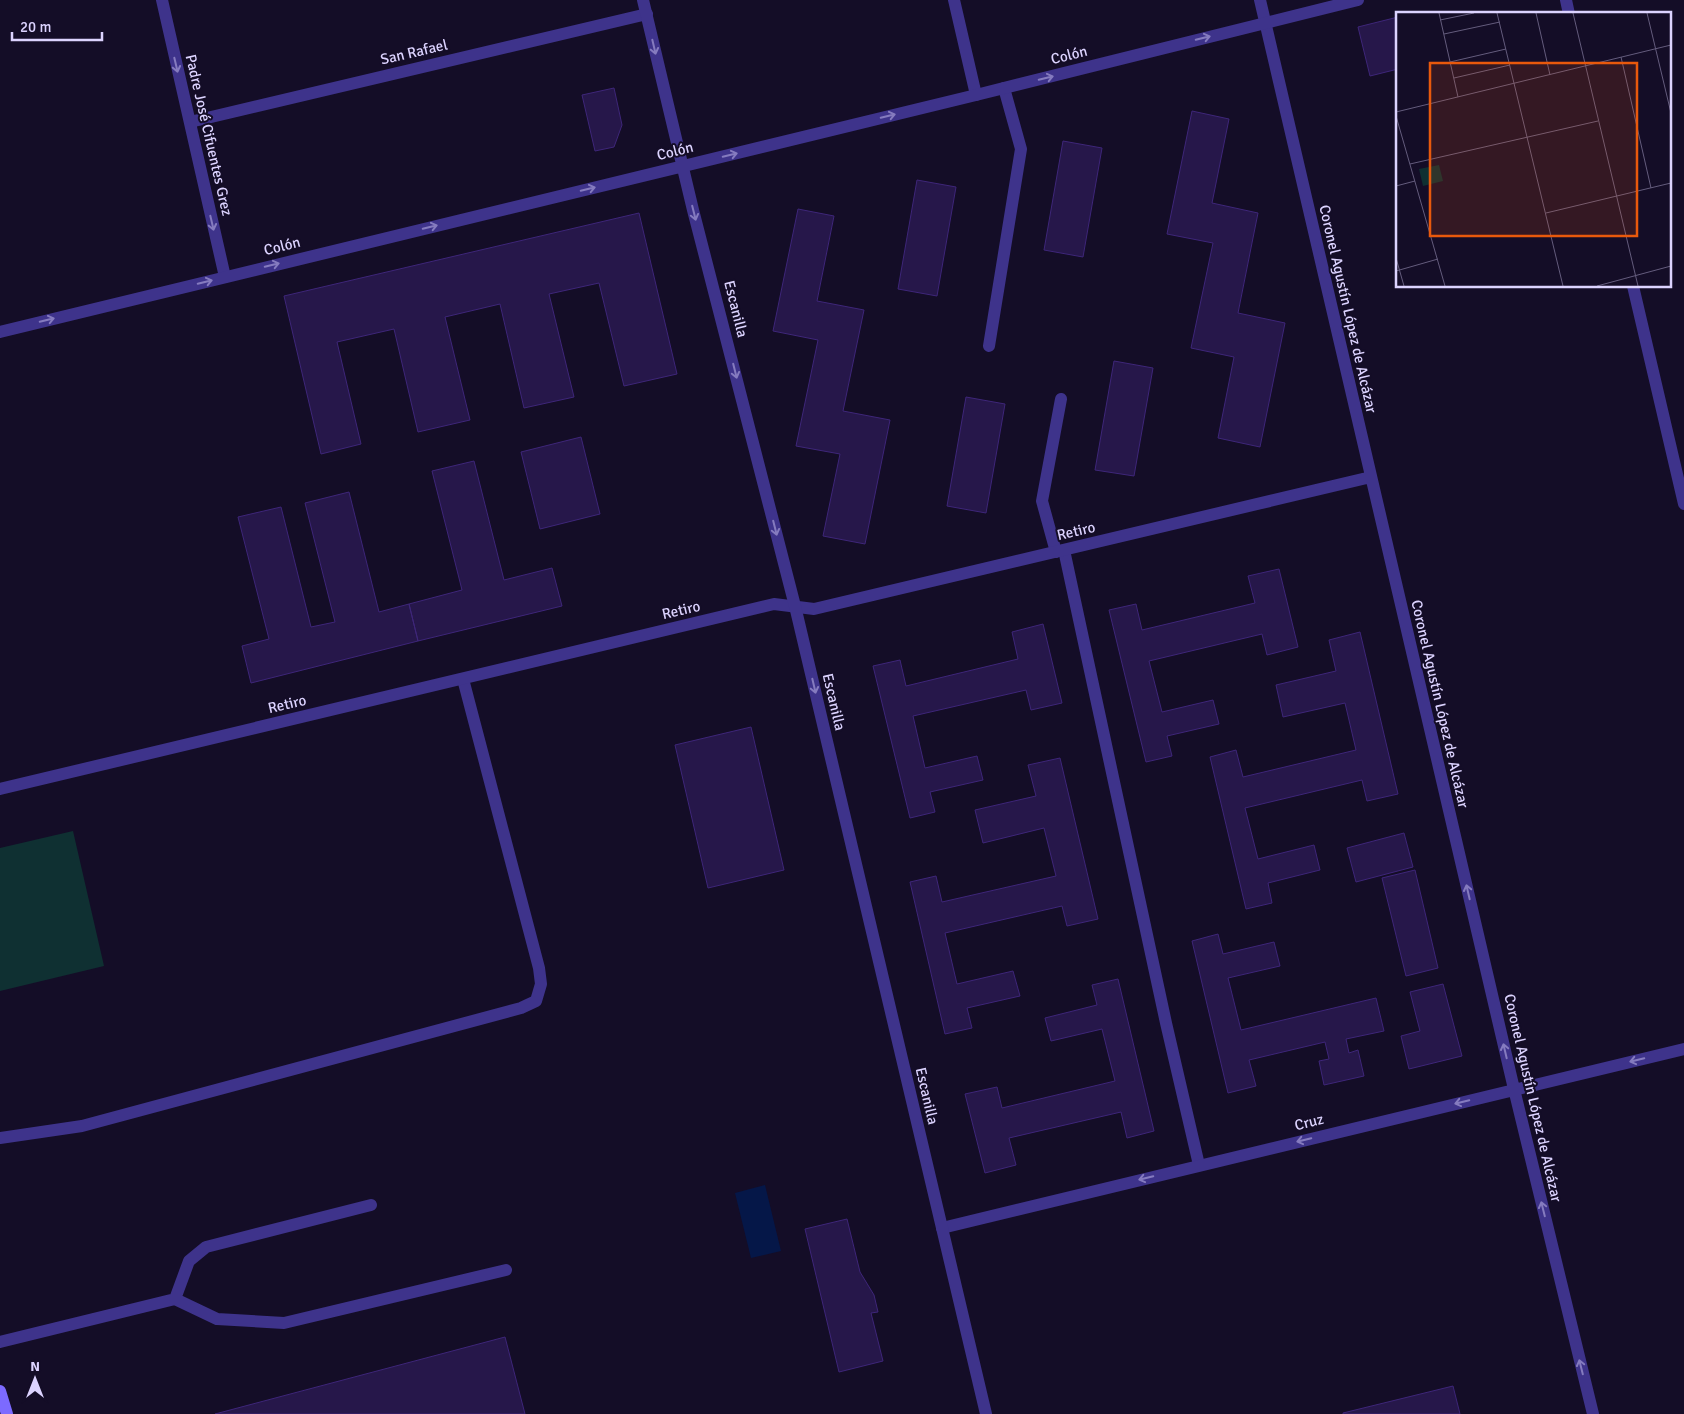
<svg xmlns="http://www.w3.org/2000/svg" width="1684" height="1414" font-family="Signika,sans-serif">
  <style>
    .green { fill: #0f3032 }
    .water { fill: #051748 }
    .building { fill: #26174a; stroke: #3e2679 }
    .lines { fill: none; stroke-linecap: round; stroke-linejoin: round }
    .service { stroke: #3e338b; stroke-width: 12 }
    .minor { stroke: #3e338b; stroke-width: 12 }
    .tertiary { stroke: #3e338b; stroke-width: 12 }
    .secondary { stroke: #7c6aff; stroke-width: 12 }
    .oneway { stroke: #857bbf }
    .labels { text-anchor: middle; stroke-width: 4; stroke-linejoin: round; paint-order: stroke }
    .street-label { font-size: 15px; fill: #dcd3ff; stroke: #140d27 }
    .inset-road { fill: none; stroke: #645c7d; stroke-width: 1 }
    .view { fill: #e8590c; fill-opacity: 0.15; stroke: #e8590c; stroke-width: 2.5 }
    .inset-edge { fill: none; stroke: #dcd3ff; stroke-width: 2.5 }
  </style>
  <rect width="100%" height="100%" fill="#140d27"/>
  <path class="green" d="M73,831L104,966L0,991V848Z"/>
  <path class="water" d="M765,1185L781,1251L751,1258L735,1193Z"/>
  <path class="building" d="M1398,17V69L1370,76L1358,27Z
    M614,88L622,125L614,147L595,151L582,95Z
    M1192,111L1229,119L1212,203L1258,213L1238,313L1285,323L1260,447L1218,438L1234,357L1191,348L1213,243L1167,234Z
    M1063,141L1102,148L1083,257L1044,250Z
    M917,180L956,187L937,296L898,289Z
    M798,209L834,216L817,301L864,310L843,411L890,420L865,544L823,536L840,454L796,446L818,340L773,331Z
    M639,213L677,374L624,386L599,283L549,294L574,397L524,408L500,304L445,317L470,420L418,432L394,329L337,342L361,444L321,454L284,296Z
    M1114,361L1153,368L1134,476L1095,470Z
    M966,397L1005,404L986,513L947,506Z
    M581,437L600,514L540,529L521,452Z
    M474,461L504,580L552,568L562,606L418,641L409,604L462,590L432,471Z
    M349,492L379,612L409,604L418,641L251,683L242,646L269,639L238,517L281,507L311,627L335,622L305,503Z
    M1279,569L1298,647L1267,655L1262,634L1149,661L1162,712L1213,700L1219,724L1167,736L1172,756L1146,762L1109,610L1136,604L1142,630L1255,603L1248,576Z
    M1043,624L1062,703L1031,710L1026,690L913,716L925,768L977,756L983,780L930,792L935,812L910,818L873,666L900,660L906,686L1018,659L1012,632Z
    M1360,632L1398,794L1367,801L1362,780L1245,808L1258,859L1314,845L1320,870L1268,883L1272,903L1246,909L1210,757L1236,750L1243,777L1356,750L1345,703L1283,717L1276,685L1336,671L1329,640Z
    M751,727L784,870L708,888L675,745Z
    M1060,758L1098,919L1067,926L1062,906L945,933L957,984L1013,971L1020,996L967,1008L972,1028L945,1034L910,882L936,876L942,902L1056,876L1044,828L983,843L975,810L1036,796L1028,765Z
    M1404,833L1413,867L1356,882L1347,848Z
    M1415,870L1438,968L1406,976L1382,878Z
    M1218,934L1223,954L1274,942L1280,966L1228,978L1241,1030L1376,998L1384,1031L1346,1039L1349,1053L1358,1050L1364,1076L1324,1085L1319,1061L1329,1059L1325,1042L1249,1060L1256,1086L1228,1093L1192,941Z
    M1118,979L1154,1131L1127,1138L1121,1112L1009,1138L1016,1165L985,1173L965,1094L997,1087L1002,1108L1115,1081L1102,1029L1051,1041L1045,1018L1097,1005L1092,985Z
    M1443,984L1462,1056L1409,1069L1401,1036L1420,1031L1410,992Z
    M847,1219L860,1272L874,1295L878,1312L871,1313L883,1361L839,1372L805,1229Z
    M505,1337L525,1414H215Z
    M1453,1386L1460,1414H1343V1413Z"/>
  <g class="lines">
    <path class="service" d="M989,346L1021,149L1004,88
      M1064,550L1166,1023L1199,1165
      M1056,552L1042,501L1061,399
      M0,1138L82,1126L521,1008L536,1001L541,984L539,968L463,679
      M175,1299L217,1319L284,1323L506,1270
      M0,1342L175,1299L189,1261L206,1247L371,1205"/>
    <path class="minor" d="M162,0L225,277
      M954,0L976,95
      M1260,0L1514,1089L1593,1414
      M1566,0L1569,14
      M190,122L647,14
      M1633,286L1684,504
      M0,789L774,604L814,609L1371,477
      M942,1228L1684,1049"/>
    <path class="tertiary" d="M643,0L693,210L795,606L986,1414
      M0,332L976,95L1358,0"/>
    <path class="secondary" d="M0,1391L7,1414"/>
  </g>
  <defs><path id="oneway-shaft" d="M-6 0H5M1.5-3L5.5 0L1.5 3" fill="none" stroke-width="1.6" stroke-linecap="round" stroke-linejoin="round" transform="scale(1.25)"/></defs>
  <g class="oneway">
    <use href="#oneway-shaft" transform="translate(1203 38) rotate(-14)"/>
    <use href="#oneway-shaft" transform="translate(654 47) rotate(77)"/>
    <use href="#oneway-shaft" transform="translate(176 65) rotate(77)"/>
    <use href="#oneway-shaft" transform="translate(1046 78) rotate(-14)"/>
    <use href="#oneway-shaft" transform="translate(888 116) rotate(-14)"/>
    <use href="#oneway-shaft" transform="translate(730 155) rotate(-14)"/>
    <use href="#oneway-shaft" transform="translate(588 189) rotate(-14)"/>
    <use href="#oneway-shaft" transform="translate(694 213) rotate(76)"/>
    <use href="#oneway-shaft" transform="translate(212 223) rotate(77)"/>
    <use href="#oneway-shaft" transform="translate(430 227) rotate(-14)"/>
    <use href="#oneway-shaft" transform="translate(272 265) rotate(-14)"/>
    <use href="#oneway-shaft" transform="translate(205 282) rotate(-14)"/>
    <use href="#oneway-shaft" transform="translate(47 320) rotate(-14)"/>
    <use href="#oneway-shaft" transform="translate(735 371) rotate(76)"/>
    <use href="#oneway-shaft" transform="translate(775 528) rotate(76)"/>
    <use href="#oneway-shaft" transform="translate(814 686) rotate(77)"/>
    <use href="#oneway-shaft" transform="translate(1468 892) rotate(-103)"/>
    <use href="#oneway-shaft" transform="translate(1505 1051) rotate(-103)"/>
    <use href="#oneway-shaft" transform="translate(1637 1060) rotate(166)"/>
    <use href="#oneway-shaft" transform="translate(1462 1102) rotate(166)"/>
    <use href="#oneway-shaft" transform="translate(1304 1140) rotate(166)"/>
    <use href="#oneway-shaft" transform="translate(1146 1178) rotate(166)"/>
    <use href="#oneway-shaft" transform="translate(1543 1209) rotate(-104)"/>
    <use href="#oneway-shaft" transform="translate(1581 1367) rotate(-104)"/>
  </g>
  <g class="labels">
    <g class="street-label">
      <text transform="translate(414 52) rotate(-13)" y="5">San Rafael</text>
      <text transform="translate(1069 55) rotate(-14)" y="5">Colón</text>
      <text transform="translate(209 135) rotate(77)" y="5">Padre José Cifuentes Grez</text>
      <text transform="translate(675 151) rotate(-14)" y="5">Colón</text>
      <text transform="translate(282 246) rotate(-14)" y="5">Colón</text>
      <text transform="translate(736 309) rotate(76)" y="5">Escanilla</text>
      <text transform="translate(1348 309) rotate(77)" y="5">Coronel Agustín López de Alcázar</text>
      <text transform="translate(1076 531) rotate(-13)" y="5">Retiro</text>
      <text transform="translate(681 610) rotate(-13)" y="5">Retiro</text>
      <text transform="translate(834 702) rotate(77)" y="5">Escanilla</text>
      <text transform="translate(287 704) rotate(-13)" y="5">Retiro</text>
      <text transform="translate(1440 704) rotate(77)" y="5">Coronel Agustín López de Alcázar</text>
      <text transform="translate(927 1096) rotate(77)" y="5">Escanilla</text>
      <text transform="translate(1533 1098) rotate(77)" y="5">Coronel Agustín López de Alcázar</text>
      <text transform="translate(1309 1122) rotate(-14)" y="5">Cruz</text>
    </g>
  </g>
  <g transform="translate(1396 12)">
    <rect width="275" height="275" fill="#140d27"/>
    <path d="M43,153L47,169L27,174L23,157Z" fill="#0f3032"/>
    <path class="inset-road" d="M43,1L62,85M101,1L167,274M140,1L154,63M177,1L242,274M251,1L275,101M44,8L78,1M48,22L104,10M225,45L255,176M54,50L110,37M58,66L114,53M0,100L275,33M0,104L49,274M14,152L202,109M0,174L19,169M150,201L275,171M0,246L8,274M0,259L42,247M201,274L275,254"/>
    <path class="view" d="M34,51H241V224H34Z"/>
    <rect width="275" height="275" class="inset-edge"/>
  </g>
  <g transform="translate(35 1379)" stroke="#140d27" stroke-width="4" paint-order="stroke">
  <path d="M0-4L9 19L0 12L-9 19Z" fill="#dcd3ff"/>
  <text y="-8" font-size="14" font-weight="bold" text-anchor="middle" fill="#dcd3ff">N</text>
  </g>
  <path d="M12 32v8h90v-8" fill="none" stroke="#dcd3ff" stroke-width="2.5"/>
  <text x="20" y="32" font-size="15" fill="#dcd3ff" stroke="#140d27" stroke-width="4" paint-order="stroke">20 m</text>
</svg>
